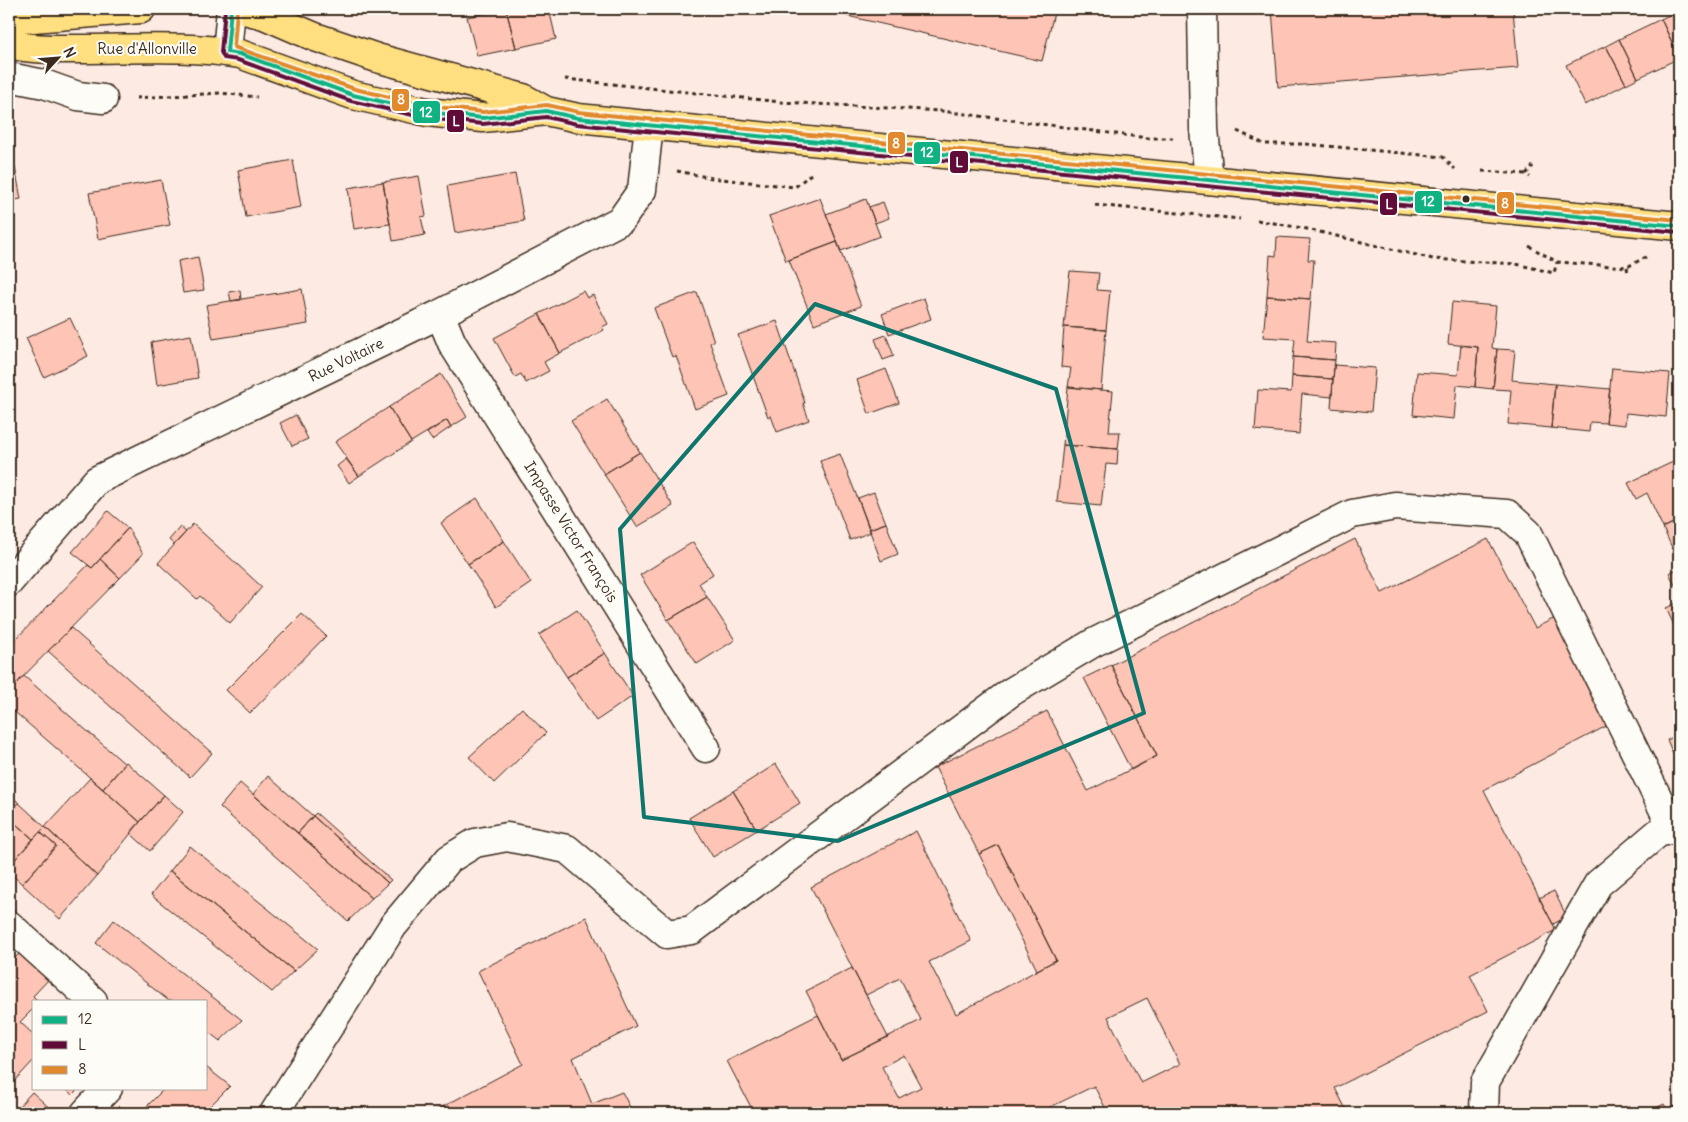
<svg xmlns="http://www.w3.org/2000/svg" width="1688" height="1122" font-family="Delius,sans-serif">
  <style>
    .building { fill: #fec4b5; stroke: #3b2a1e; fill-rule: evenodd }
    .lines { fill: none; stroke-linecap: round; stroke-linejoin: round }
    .minor-casing { stroke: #3b2a1e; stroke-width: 31 }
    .major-casing { stroke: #3b2a1e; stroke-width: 31 }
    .path { stroke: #3b2a1e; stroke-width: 3; stroke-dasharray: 4 4; stroke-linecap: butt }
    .minor { stroke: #fdfcf7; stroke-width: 28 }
    .major { stroke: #ffdf80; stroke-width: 28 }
    .bus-1-casing { stroke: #fdfcf7; stroke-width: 8 }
    .bus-2-casing { stroke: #fdfcf7; stroke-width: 8 }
    .bus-3-casing { stroke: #fdfcf7; stroke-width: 8 }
    .bus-1 { stroke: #10b283; stroke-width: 4 }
    .bus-2 { stroke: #610b38; stroke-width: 4 }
    .bus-3 { stroke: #e1892c; stroke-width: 4 }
    .marked { fill: none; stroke: #0f766e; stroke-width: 4; stroke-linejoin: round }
    .bus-dot { fill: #3b2a1e; stroke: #fdfcf7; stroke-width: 2 }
    .labels { text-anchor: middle; stroke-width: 4; stroke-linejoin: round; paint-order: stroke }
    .street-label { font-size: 15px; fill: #3b2a1e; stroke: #fdfcf7 }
    .line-badge { stroke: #fdfcf7; stroke-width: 2 }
    .badge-label { font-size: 14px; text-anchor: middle; font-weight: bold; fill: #fff }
  </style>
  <rect width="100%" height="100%" fill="#fdebe3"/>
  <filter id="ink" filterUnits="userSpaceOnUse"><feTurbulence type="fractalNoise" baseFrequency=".02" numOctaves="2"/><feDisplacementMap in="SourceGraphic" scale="10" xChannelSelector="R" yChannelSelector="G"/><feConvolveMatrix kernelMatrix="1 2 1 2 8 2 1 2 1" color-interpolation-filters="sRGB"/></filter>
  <g filter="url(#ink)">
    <path class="building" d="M506,9L516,48L477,56L467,17Z
      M506,9H549L556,39L516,48Z
      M817,9H1055L1042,61Z
      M1272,9H1513L1518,68L1278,87Z
      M1673,13L1679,24V57L1661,19Z
      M1661,19L1679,58L1638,78L1619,39Z
      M1619,39L1638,78L1626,84L1606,46Z
      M1606,46L1626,84L1585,105L1566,65Z
      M9,135L21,199L9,201Z
      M293,160L301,207L246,217L238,170Z
      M515,174L524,221L455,233L447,186Z
      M419,176L426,216L421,217L425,235L393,241L383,182Z
      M161,180L170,225L98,239L89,193Z
      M383,182L390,224L354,229L348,188Z
      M820,198L837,242L786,261L769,216Z
      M866,199L880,236L841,251L826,214Z
      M883,202L889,218L875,223L869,207Z
      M1277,237L1310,239L1308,260H1314L1311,299L1267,296L1270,255L1276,256Z
      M837,242L861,306L814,324L789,260Z
      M198,257L204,290L183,293L178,261Z
      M1070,271L1099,273L1097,290L1110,291L1106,330L1064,327Z
      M302,289L308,324L213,339L206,305Z
      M240,290L241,300L231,301L229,292Z
      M583,291L587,298L593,295L608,324L602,327L604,330L560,353L539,314Z
      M697,292L714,341L710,343L729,396L695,409L676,356L672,357L654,308Z
      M1267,296L1311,299L1307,341L1336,343L1335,360L1293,357L1295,339L1263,337Z
      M924,298L931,319L889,334L882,314Z
      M1452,302L1496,306L1492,348L1497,349L1493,389L1475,387L1478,347L1448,344Z
      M539,314L560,353L544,362L549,371L526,383L521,374L515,377L494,338Z
      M70,318L88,356L44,377L26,338Z
      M777,321L805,403H803L809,420L777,432L771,416L768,417L738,335Z
      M1064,327L1106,330L1101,390L1068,387L1071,368L1061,367Z
      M191,335L198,378L157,385L151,342Z
      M886,335L894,356L883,360L875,339Z
      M1461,345L1478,347L1475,387L1457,385L1454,419L1413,415L1417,372L1458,375Z
      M1497,349L1515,350L1512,380L1555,384L1551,428L1508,424L1511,390L1493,389Z
      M1293,357L1335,360L1333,379L1292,376Z
      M1334,365L1375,368L1371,412L1331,408Z
      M1612,368L1670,373L1666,417L1626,413L1625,425L1606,423Z
      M886,369L899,403L869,414L857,380Z
      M441,374L467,417L451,427L447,420L411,442L389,407Z
      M1292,376L1333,379L1332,397L1302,394L1299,434L1255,430L1258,390L1291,392Z
      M1555,384L1610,389L1606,423L1590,422L1589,432L1551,428Z
      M1068,387L1113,391L1109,432H1120L1118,449L1063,445Z
      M607,399L640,452L604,474L571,421Z
      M389,407L411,442L359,476L335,442Z
      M296,415L308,439L292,446L280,423Z
      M447,420L451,427L432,440L427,433Z
      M1063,445L1118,449L1117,465L1106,464L1101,506L1057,502Z
      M640,452L673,506L637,527L604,474Z
      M840,454L871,532L850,540L820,461Z
      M346,459L359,476L349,483L337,466Z
      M1675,461L1679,469V520L1663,528L1647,493L1636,499L1628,483Z
      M874,492L886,523L869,529L858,498Z
      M477,498L504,541L468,564L441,523Z
      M108,511L128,528L92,568L72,552Z
      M1679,520V563L1663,528Z
      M886,523L898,554L881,561L869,529Z
      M193,524L262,587L230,623L200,596L197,599L158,563Z
      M180,527L186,532L174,545L169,540Z
      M128,528L143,554L120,578L100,559Z
      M1355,539L1382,593L1488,539L1535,628L1563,614L1618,720L1484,790L1556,930L1470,975L1488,1011L1335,1088L1348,1113H1204L1203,1111L1199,1113H1108L1094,1086L1038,1113H754L727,1061L818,1015L841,1060L921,1020L900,978L866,995L811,887L916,831L971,941L929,962L956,1014L1056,960L998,845L979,854L935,767L1047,711L1088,791L1157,756L1111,665ZM1147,998L1180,1064L1141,1083L1108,1017ZM904,1055L921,1087L899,1098L882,1067Z
      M504,541L531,583L496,607L468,564Z
      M693,542L713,574L699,583L707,597L668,620L640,575Z
      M100,559L120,578L9,691V646L88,565L92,568Z
      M1679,568V585L1676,587L1669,573Z
      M707,597L735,640L697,664L668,620Z
      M1679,602V636L1666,608Z
      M577,610L605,653L567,677L539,635Z
      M302,614L326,636L250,713L226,690Z
      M71,628L212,753L190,777L48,651Z
      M605,653L633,696L596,721L567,677Z
      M1111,665L1157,756L1131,770L1084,678Z
      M24,676L125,764L103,789L9,707V691Z
      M522,708L546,733L494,783L469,757Z
      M1679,734V767L1667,740Z
      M126,762L164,795L140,822L103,789Z
      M776,764L800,803L757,830L733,791Z
      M268,776L313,816L298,833L253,794Z
      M90,778L140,822L97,876L45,827Z
      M240,783L372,898L348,921L220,807Z
      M733,791L757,830L713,857L689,818Z
      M9,793L19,803L9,813Z
      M164,795L183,812L150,851L130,833Z
      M19,803L45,827L33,839L9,818V813Z
      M316,813L391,880L388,883L313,816Z
      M313,816L388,883L372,898L298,833Z
      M9,818L33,839L9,866Z
      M45,827L97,876L60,919L22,884L56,846L40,832Z
      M40,832L56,846L22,884L9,872V866Z
      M998,845L1056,960L1037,970L979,854Z
      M190,846L318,949L294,971L170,871Z
      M170,871L294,971L272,992L151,895Z
      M1554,891L1567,917L1553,924L1539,898Z
      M586,917L636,1026L573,1058L592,1104L622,1092L633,1113H546L542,1106L528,1113H431L523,1064L478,971Z
      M114,920L242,1020L220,1041L206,1030V1001H169L96,943Z
      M21,952L49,979L33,996L38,1001H34V1008L20,1022L34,1035V1060L9,1087V1020L11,1017L9,1015V964Z
      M852,968L888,1037L841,1060L806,991Z
      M206,1067L230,1086L203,1113H140L165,1088H206Z
      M65,1088H79L72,1095Z
      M32,1092L55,1113H27L19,1106Z
      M1664,1104L1667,1110L1679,1104V1113H1646Z"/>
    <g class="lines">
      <defs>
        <path id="minor" d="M1202,9L1204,129L1209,180
          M227,52L231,9
          M9,77L44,84L78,96L103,99
          M440,314L452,343L706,748
          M9,582L97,480L440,314L621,220L642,190L649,125
          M9,925L93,1001
          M85,1113L108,1088
          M274,1113L393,926L449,859L475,843L507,837L567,849L667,934L692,930L1011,692L1093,643L1352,514L1395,506L1507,514L1528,533L1673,829
          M1484,1113L1485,1082L1598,884L1658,833L1679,827"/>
        <path id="major" d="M240,9L264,15L315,37L377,58L523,98L546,111
          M9,20L141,9
          M9,44C32,50 58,49 82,49C134,49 188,45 240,54L353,95L427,112L483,118L546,111L578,118L666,127L1679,226"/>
      </defs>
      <use href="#minor" class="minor-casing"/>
      <use href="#major" class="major-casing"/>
      <path class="path" d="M565,79L781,102L942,111L1147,138H1173
        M136,98L220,93L257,97
        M1237,131L1264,144H1306L1443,157L1455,169
        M677,171L712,178L795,187L811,174
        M1482,171L1526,174L1530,177
        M1526,174L1533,166
        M1095,205L1240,219
        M1257,220L1307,229L1433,259L1516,264L1554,273L1557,262
        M1529,246L1557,262L1627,267L1646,257
        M1627,267L1628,274"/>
      <use href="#minor" class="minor"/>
      <use href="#major" class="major"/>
      <defs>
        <path id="bus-1" d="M231,9L227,52L240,54L353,95L427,112L483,118L546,111L578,118L666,127L1679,226"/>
        <path id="bus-2" d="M225,9L221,52L224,58L238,60L351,101L426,118L483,124L546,117L577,124L665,133L1678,232"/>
        <path id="bus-3" d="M237,10L234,47L355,89L428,106L483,112L547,105L579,112L667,121L1679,220"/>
      </defs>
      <use href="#bus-1" class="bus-1-casing"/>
      <use href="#bus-2" class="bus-2-casing"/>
      <use href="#bus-3" class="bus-3-casing"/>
      <use href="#bus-1" class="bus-1"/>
      <use href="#bus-2" class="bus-2"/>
      <use href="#bus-3" class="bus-3"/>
    </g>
  </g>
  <path class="marked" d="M815,304L1056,389L1144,713L838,841L644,817L620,529Z"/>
  <circle class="bus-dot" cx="1466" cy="199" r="4.5"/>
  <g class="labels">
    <g class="street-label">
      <text x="147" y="54">Rue d'Allonville</text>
      <text transform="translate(346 360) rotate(-26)" y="5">Rue Voltaire</text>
      <text transform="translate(571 532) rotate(58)" y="5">Impasse Victor François</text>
    </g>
  </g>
  <g class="line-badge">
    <rect x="391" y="88" width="19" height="24" rx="5" fill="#e1892c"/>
    <rect x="412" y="100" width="29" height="24" rx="5" fill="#10b283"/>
    <rect x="446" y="109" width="19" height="24" rx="5" fill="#610b38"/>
    <rect x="887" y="131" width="19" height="24" rx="5" fill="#e1892c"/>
    <rect x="913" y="141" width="28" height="24" rx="5" fill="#10b283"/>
    <rect x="949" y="150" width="20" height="24" rx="5" fill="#610b38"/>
    <rect x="1414" y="190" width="29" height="24" rx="5" fill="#10b283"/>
    <rect x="1496" y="191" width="19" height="24" rx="5" fill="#e1892c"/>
    <rect x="1379" y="192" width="19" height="24" rx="5" fill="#610b38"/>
  </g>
  <g class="badge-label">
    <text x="401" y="104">8</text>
    <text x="426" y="117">12</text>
    <text x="456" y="126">L</text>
    <text x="896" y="148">8</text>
    <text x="927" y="157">12</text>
    <text x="959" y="167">L</text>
    <text x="1428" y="206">12</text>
    <text x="1505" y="208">8</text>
    <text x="1389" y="209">L</text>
  </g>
  <rect width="1688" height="1122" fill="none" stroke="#fdfcf7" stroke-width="30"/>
  <rect x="15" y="15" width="1658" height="1092" fill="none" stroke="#3b2a1e" stroke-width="2" filter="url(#ink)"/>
  <rect x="32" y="1000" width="175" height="90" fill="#fdfcf7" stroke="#afa8a0"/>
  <rect x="42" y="1016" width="25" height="8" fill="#10b283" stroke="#afa8a0"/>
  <text x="78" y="1024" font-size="15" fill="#3b2a1e">12</text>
  <rect x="42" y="1041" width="25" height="8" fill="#610b38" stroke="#afa8a0"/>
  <text x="78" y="1050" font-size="15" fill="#3b2a1e">L</text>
  <rect x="42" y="1066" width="25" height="8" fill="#e1892c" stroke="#afa8a0"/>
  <text x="78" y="1074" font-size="15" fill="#3b2a1e">8</text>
  <g transform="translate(58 58) rotate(64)" stroke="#fdfcf7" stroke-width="4" paint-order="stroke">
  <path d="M0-4L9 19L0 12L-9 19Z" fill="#3b2a1e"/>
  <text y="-8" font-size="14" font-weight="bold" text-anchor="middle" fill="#3b2a1e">N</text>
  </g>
</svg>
